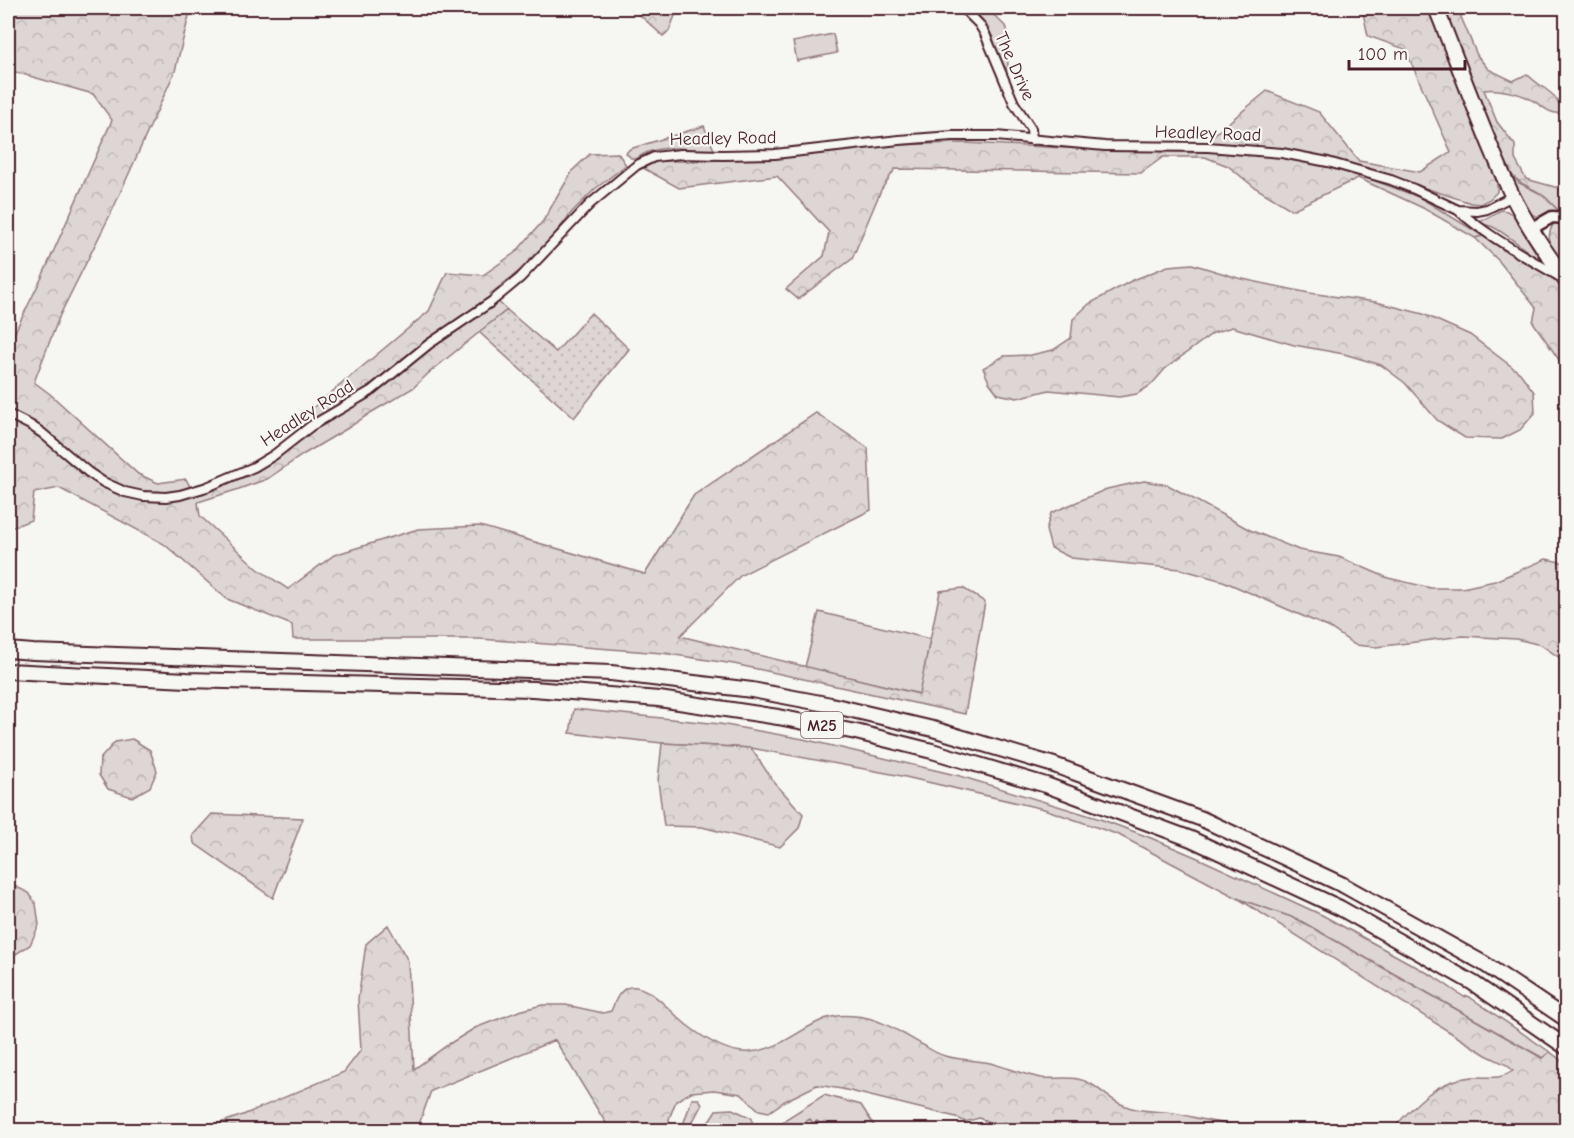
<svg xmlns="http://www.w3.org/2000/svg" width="1574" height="1138" font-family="'Comic Neue',sans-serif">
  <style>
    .grass { fill: #ddd6d5; stroke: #947a80; stroke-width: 1.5 }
    .forest { fill: url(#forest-crowns); stroke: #947a80; stroke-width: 1.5 }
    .garden { fill: url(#garden-dots); stroke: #947a80; stroke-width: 1.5 }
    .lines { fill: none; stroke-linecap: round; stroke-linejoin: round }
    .street-casing { stroke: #4a1f2b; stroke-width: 12 }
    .secondary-casing { stroke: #4a1f2b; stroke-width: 15 }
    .highway-casing { stroke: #4a1f2b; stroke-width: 18 }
    .street { stroke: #f6f6f2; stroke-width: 8 }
    .secondary { stroke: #f6f6f2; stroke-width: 10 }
    .highway { stroke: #f6f6f2; stroke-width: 14 }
    .labels { text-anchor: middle; stroke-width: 4.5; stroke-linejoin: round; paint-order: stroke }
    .shield { fill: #f6f6f2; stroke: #7e6067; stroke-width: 1.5 }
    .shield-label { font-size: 16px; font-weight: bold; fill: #4a1f2b }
    .street-label { font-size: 18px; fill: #4a1f2b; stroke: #f6f6f2 }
  </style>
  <defs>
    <pattern id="forest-crowns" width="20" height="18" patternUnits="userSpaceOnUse" patternTransform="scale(1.5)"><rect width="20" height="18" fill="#ddd6d5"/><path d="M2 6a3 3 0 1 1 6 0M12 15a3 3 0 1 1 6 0" fill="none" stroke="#bfb7b7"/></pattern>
    <pattern id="garden-dots" width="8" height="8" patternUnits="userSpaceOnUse" patternTransform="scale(1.5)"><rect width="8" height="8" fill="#ddd6d5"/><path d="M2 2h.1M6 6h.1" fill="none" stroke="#bfb7b7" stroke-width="1.8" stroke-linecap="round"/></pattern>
  </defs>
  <rect width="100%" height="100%" fill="#f6f6f2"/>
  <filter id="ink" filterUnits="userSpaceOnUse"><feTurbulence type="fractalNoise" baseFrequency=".0167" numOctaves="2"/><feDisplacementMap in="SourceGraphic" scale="12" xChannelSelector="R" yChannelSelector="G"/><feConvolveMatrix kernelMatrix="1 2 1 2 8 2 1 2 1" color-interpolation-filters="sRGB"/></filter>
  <g filter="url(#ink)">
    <path class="grass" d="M971,8H987L1007,28L1008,70L1000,62L993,38L986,24Z
      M833,34L837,53L797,61L793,42Z
      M704,126L715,152C690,149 658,142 636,159L631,158L626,153L630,149Z
      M1511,174L1519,183L1543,195L1561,213C1554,213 1542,217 1536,216C1525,214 1512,184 1511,174Z
      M1359,175L1419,197L1483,236L1475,238L1423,208L1358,178Z
      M1501,210L1507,211L1513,215L1540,259H1537C1523,248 1508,235 1493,227C1488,225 1484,225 1479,223V220L1485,219Z
      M819,612L930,639L920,694L805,667Z
      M574,709L720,724L803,739L960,776L1100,819L1151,838L1200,859L1322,915L1433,976L1464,997L1468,996L1550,1052L1543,1058L1297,919L1239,899L1119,835L1044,809L897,775L751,748L662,743L570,733Z
      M824,1095L861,1105L877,1130H835L830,1129L825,1122L820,1124L817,1121L813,1123L810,1119L792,1130H779L786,1119Z"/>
    <path class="forest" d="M8,8H191L175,71L113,209L60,315L34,382L50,394L138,474L158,483L186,479L194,494L248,476L287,450L311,430L350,408L345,400L308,422L303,416L429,311L447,272L483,275L516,252L543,221L573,170L590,154L618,153L626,165L595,189L572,212L551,239L527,265L490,294L507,310L430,372L413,388L372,412L348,428L304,454L267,479L236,490L198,502L200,516L258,569L288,589L334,555L418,529L480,526L645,574L694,495L816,413L868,448L871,510L741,575L680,636L919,694L940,591L963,588L985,602L965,714L734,664L662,653L480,639H293L292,625L227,599L164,544L59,488L34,493L31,520L8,529V346L42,277L112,120L93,94L8,70Z
      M632,8H678L669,31L663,36Z
      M1362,8H1432L1490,161L1497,183V192L1490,199L1480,204L1471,203L1361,167L1358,178L1292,210L1254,187L1228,166L1205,157H1163L1141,173L895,169L881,190L852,259L798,299L786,289L824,256L829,232L777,176L679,188L643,168L655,161H695L779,158L890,145L964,143L1106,150L1209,151L1210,138L1267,91L1319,112L1359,161L1420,172L1451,152L1405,49L1368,36Z
      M1442,8H1463L1461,17L1477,55L1488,69L1513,81L1527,74C1541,89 1557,91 1564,113C1548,115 1544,106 1530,99C1520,93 1496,88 1484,90L1497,122L1515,145V159L1526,179L1566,190V215C1557,212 1552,202 1544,196C1533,187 1522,187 1511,174L1474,90Z
      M1566,222V271C1555,257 1542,241 1554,223Z
      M1483,236L1548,272L1566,294V370L1533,322L1536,308L1499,261L1475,238Z
      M1192,264L1238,278L1309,293L1376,302L1423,314L1470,335L1520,373L1534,392L1535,413L1520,430L1502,439L1465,438L1437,420L1405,383L1381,365L1344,354L1294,345L1232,327L1213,333L1165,369L1151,385L1137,394L1119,397L1049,390L1017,398L998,394L989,382L983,368L1004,356L1031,355L1053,350L1071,338L1073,319L1089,304L1131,281L1168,266Z
      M1144,481L1168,485L1250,530L1299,550L1339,557L1388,578L1431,588H1462L1495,581L1546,559L1566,563V662L1541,645L1516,639L1463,636L1376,647L1355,645L1330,628L1223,581L1180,569L1071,558L1051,548L1046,530L1051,513L1107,489Z
      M132,739L150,750L157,771L150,787L132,797L108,789L99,775L100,759L115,742Z
      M662,743L751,748L773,781L803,814L799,828L780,847L702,827L664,826L658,781Z
      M212,814L303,818L273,898L194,843L193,835Z
      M8,883L29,893L36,904L39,925L30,945L8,959Z
      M1239,899L1297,919L1542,1058L1550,1052L1566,1064V1130H1392C1414,1105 1436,1080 1472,1077C1489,1076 1498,1081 1513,1071L1507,1065L1486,1055Z
      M388,925L408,961L414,1069L449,1044L475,1028L519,1011L542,1005H566L603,1013L611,1011C615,1002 619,989 630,987C649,983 674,1016 688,1026C705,1039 728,1054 750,1052C778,1050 796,1032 820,1021C830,1016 844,1015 855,1016C882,1018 902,1034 925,1046C931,1050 938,1054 945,1056C960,1060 975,1060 990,1063C1008,1068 1024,1075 1042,1078C1054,1079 1066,1077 1078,1079C1095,1082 1106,1098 1121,1104C1137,1112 1157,1111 1174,1113C1186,1115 1198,1119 1210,1121C1227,1124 1246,1127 1264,1128C1281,1128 1301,1123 1317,1130H1014L1008,1127L1005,1122L994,1125L979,1118L965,1122L956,1117L842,1089L817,1085L785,1101L769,1112L759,1110L741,1094L714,1090L691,1092L676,1101L669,1119L670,1130H610L555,1040L431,1091L417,1130H200L243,1115L344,1072L361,1050L358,999L366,944Z
      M692,1099H699L702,1104L691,1125V1130H683V1125Z
      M732,1109L752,1118V1130H736L728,1123L719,1130H707V1124L716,1110Z"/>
    <path class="garden" d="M507,310L556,352L591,313L629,349L574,418L479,332Z"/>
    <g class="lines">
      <defs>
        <path id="street" d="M963,8L979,24L985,34L1014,103L1031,129L1032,140
          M1458,210C1488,237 1525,256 1560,277
          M8,414L30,425L42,433L88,472L103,482L125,492L143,496L166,497L180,495L207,487L254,467L274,455L311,426L371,391L429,344L491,302L520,278L590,204L637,165L654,157L681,154L723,155L775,154L899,140L952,136H996L1105,146L1208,147L1282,153L1328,162L1391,180L1414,189L1458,210L1477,211L1487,209L1513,196"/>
        <path id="secondary" d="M1531,229L1552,217L1566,218"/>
        <path id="highway" d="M1436,8C1461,70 1483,134 1512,195C1527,225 1546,253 1566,280
          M8,650L33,652L611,673L752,690L831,705L933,729L1054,765L1202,819L1343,885L1483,963L1566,1019
          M8,671L187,680L533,689L659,699L778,717L856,732L932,751L1046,785L1191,839L1340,908L1473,983L1566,1047"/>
      </defs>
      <use href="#street" class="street-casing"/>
      <use href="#secondary" class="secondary-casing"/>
      <use href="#highway" class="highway-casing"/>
      <use href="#street" class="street"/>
      <use href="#secondary" class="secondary"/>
      <use href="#highway" class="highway"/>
    </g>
  </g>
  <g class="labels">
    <rect class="shield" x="801" y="712" width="42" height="26" rx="4.5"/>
    <g class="shield-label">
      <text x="822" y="731">M25</text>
    </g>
    <g class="street-label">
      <text transform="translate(1015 66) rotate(66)" y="6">The Drive</text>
      <text transform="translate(1208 133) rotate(2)" y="6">Headley Road</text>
      <text transform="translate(723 138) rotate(-1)" y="6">Headley Road</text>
      <text transform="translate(307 413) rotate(-33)" y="6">Headley Road</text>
    </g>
  </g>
  <rect width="1574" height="1138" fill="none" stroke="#f6f6f2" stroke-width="30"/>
  <rect x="15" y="15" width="1544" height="1108" fill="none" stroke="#4a1f2b" stroke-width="2" filter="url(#ink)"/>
  <path d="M1349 60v9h116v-9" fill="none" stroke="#4a1f2b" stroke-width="3"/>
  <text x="1358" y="60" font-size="18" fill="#4a1f2b" stroke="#f6f6f2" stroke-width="4.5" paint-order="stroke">100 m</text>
</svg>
